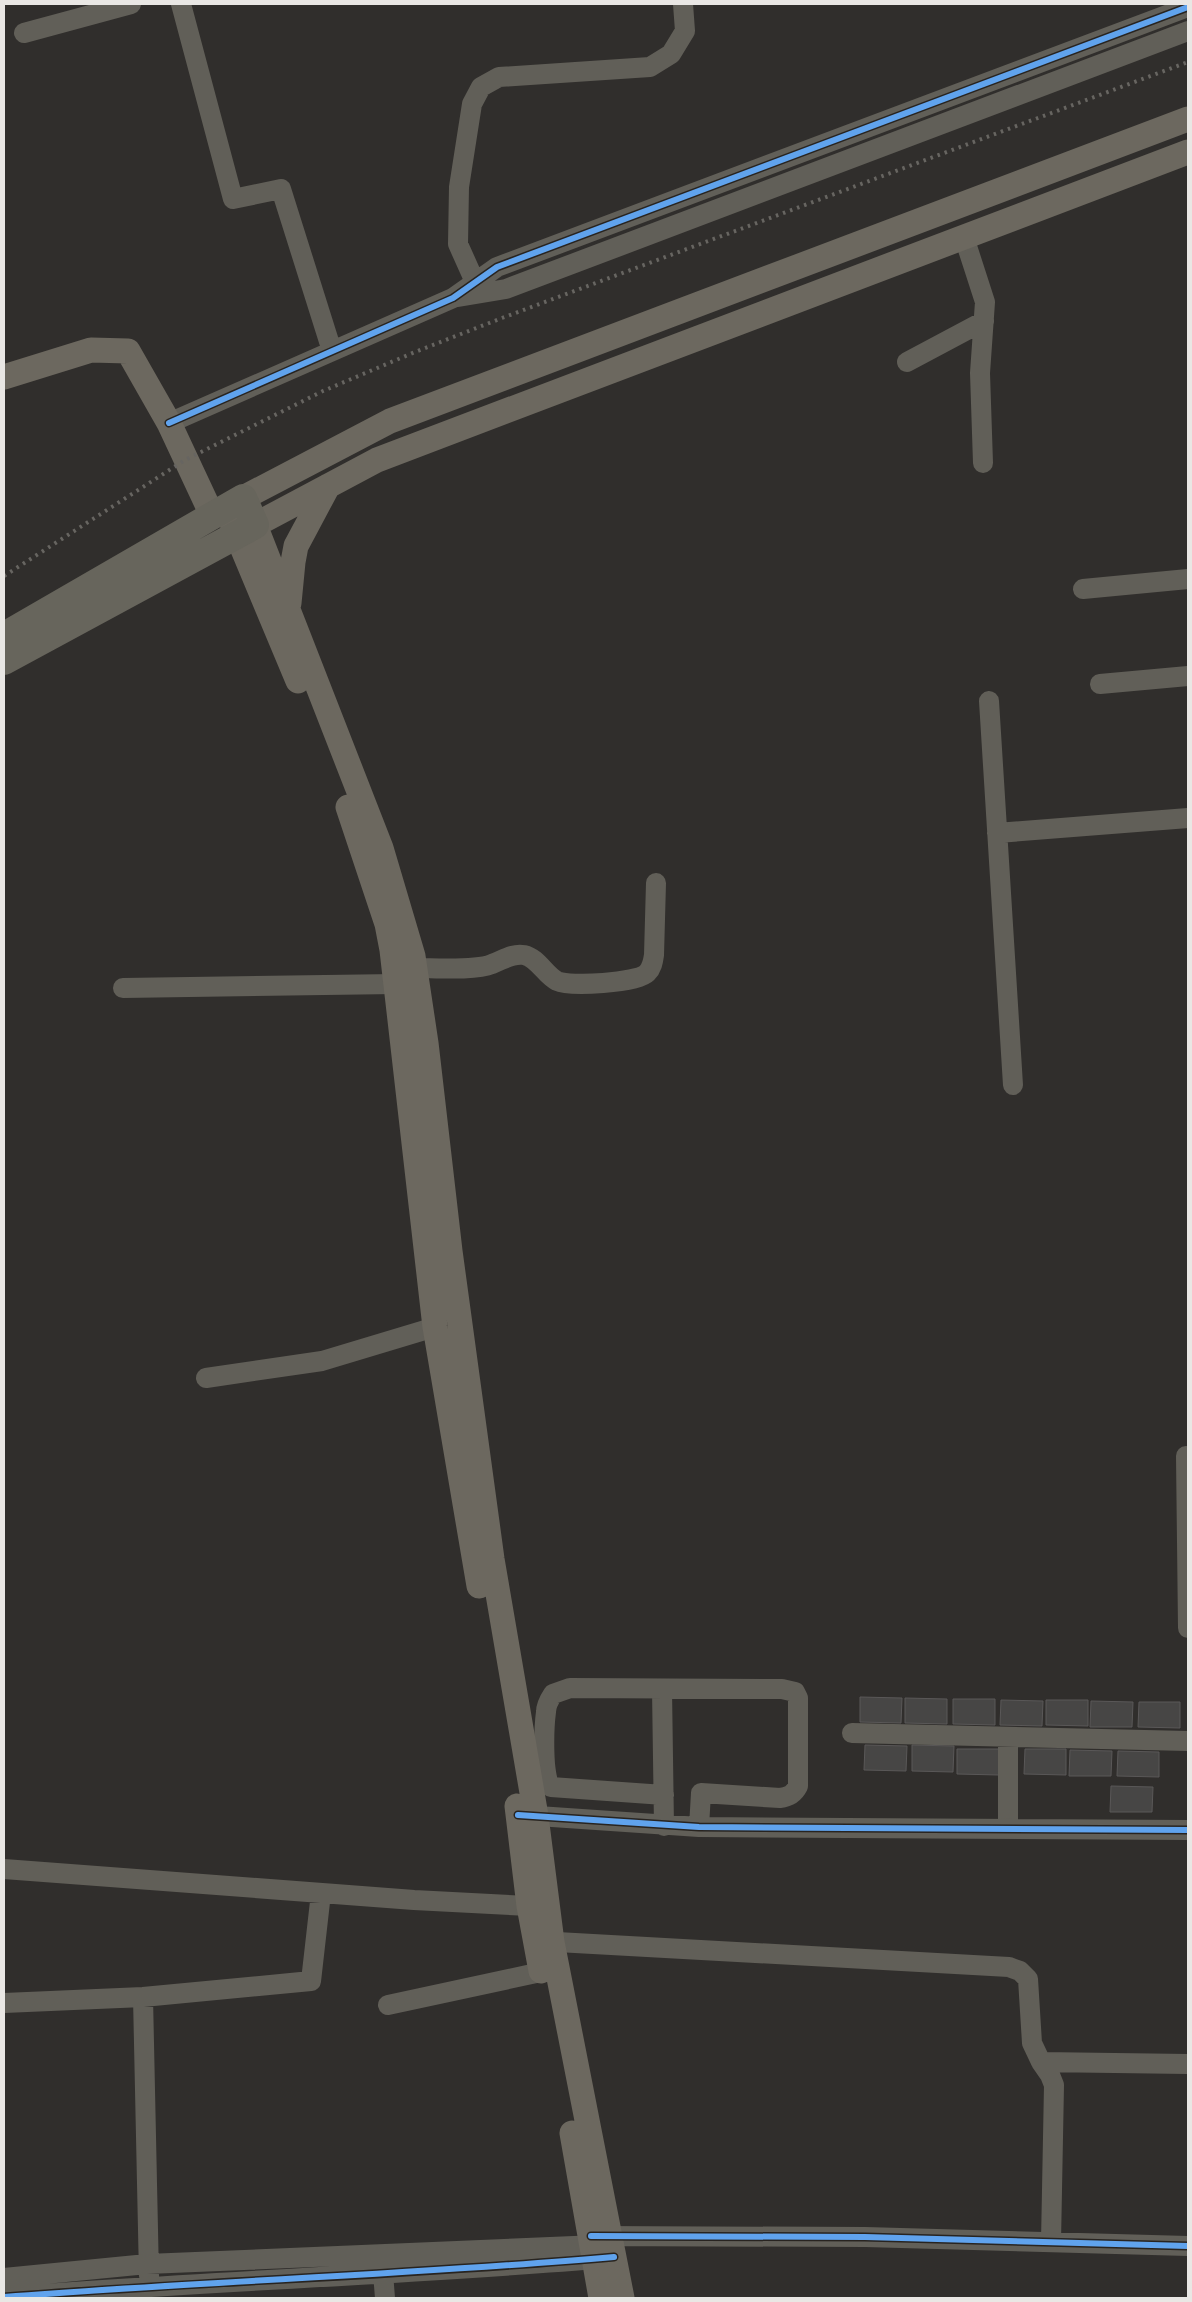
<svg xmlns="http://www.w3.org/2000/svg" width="1192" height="2302" font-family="'Open Sans',sans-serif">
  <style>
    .building { fill: #474645; stroke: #5a5858 }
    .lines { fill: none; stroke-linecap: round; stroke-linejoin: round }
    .minor { stroke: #615f58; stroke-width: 20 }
    .major { stroke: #6c685f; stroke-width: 25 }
    .highway { stroke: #67655c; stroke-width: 28 }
    .rail { stroke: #676561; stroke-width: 4; stroke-dasharray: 2.5 5; stroke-linecap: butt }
    .cycleway-casing { stroke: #282420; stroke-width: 9 }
    .cycleway { stroke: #60a3ed; stroke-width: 6 }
  </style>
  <rect width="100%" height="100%" fill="#302e2c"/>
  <path class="building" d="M860,1697L902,1698L901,1723L860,1722Z
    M905,1698L947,1699V1724L905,1723Z
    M953,1699H995V1725L953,1724Z
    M1001,1700L1043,1701L1042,1726L1000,1725Z
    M1046,1700H1088V1726L1046,1725Z
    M1091,1701L1133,1702L1132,1727H1090Z
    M1139,1702H1180V1728L1138,1727Z
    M865,1745L907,1746L906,1771L864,1770Z
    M912,1745L954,1746L953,1772L912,1771Z
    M957,1749H999V1775L957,1774Z
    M1025,1749H1066V1775L1024,1774Z
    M1070,1750L1112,1751L1111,1776H1069Z
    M1118,1751L1159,1752V1777L1117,1776Z
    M1111,1786L1153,1787L1152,1812H1110Z"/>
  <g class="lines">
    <path class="minor" d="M181,4L233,199L281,189L332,351
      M24,33L131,4
      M964,237L985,302L980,373L983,463
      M475,282L458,244L459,187L472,104L481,87L499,77L650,67L671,54L685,31L683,4
      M458,297L506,289L1188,31
      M907,362L984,321
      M169,423L453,298L497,267L1188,7
      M1083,589L1188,579
      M1100,684L1188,676
      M989,701L1013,1085
      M997,833L1188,818
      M416,968C435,968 475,971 492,964C503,960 512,953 524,955C538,958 545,975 557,981C570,987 637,983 647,973C652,968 653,962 654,955L656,883
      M123,988L396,984
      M206,1378L322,1361L435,1327
      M1186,1456L1188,1628
      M662,1689L664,1826
      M852,1733L1188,1741
      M664,1795L551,1787C542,1777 544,1727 546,1712C546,1705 549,1700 553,1694L570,1688L782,1689L795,1692L798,1698V1786C794,1794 789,1797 780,1798L701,1793L699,1827
      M523,1815L699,1827L1188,1830
      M1008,1829V1737
      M4,1869L414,1900L529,1906
      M539,1941L1009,1967L1020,1971L1028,1979L1032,2043L1041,2062
      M143,1997L149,2276
      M4,2003L143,1997L311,1981L321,1893
      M388,2005L541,1972
      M595,2236L865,2237L1188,2246
      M1051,2242L1054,2085L1050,2075L1041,2062L1188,2064
      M382,2260L385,2298
      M4,2278L147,2264L598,2245
      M4,2297C205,2281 407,2275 608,2258"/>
    <path class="major" d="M4,377L91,350L128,351L169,423L212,515
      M243,498L390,421L1188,119
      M229,516L298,681
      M289,603L293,562L296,546L328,486
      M348,807L387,924L392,950L435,1327L479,1586
      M517,1806L529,1906L541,1971
      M572,2133L601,2298
      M622,2298L552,1942L536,1816L492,1559L450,1251L426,1043L413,956L381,848L255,525L377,460L1188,152"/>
    <path class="highway" d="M4,636L243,498L255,525L4,661"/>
    <path class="rail" d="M4,576L185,460L323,391L415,352L502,318L1188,62"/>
    <defs>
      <path id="cycleway" d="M169,423L453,298L497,267L1188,7
        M518,1815L699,1827L1188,1830
        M591,2236L865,2237L1188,2246
        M4,2297C207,2281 411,2275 614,2257"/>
    </defs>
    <use href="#cycleway" class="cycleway-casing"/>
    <use href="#cycleway" class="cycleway"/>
  </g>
  <rect width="1192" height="2302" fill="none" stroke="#e9e7e4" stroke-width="10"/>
</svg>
